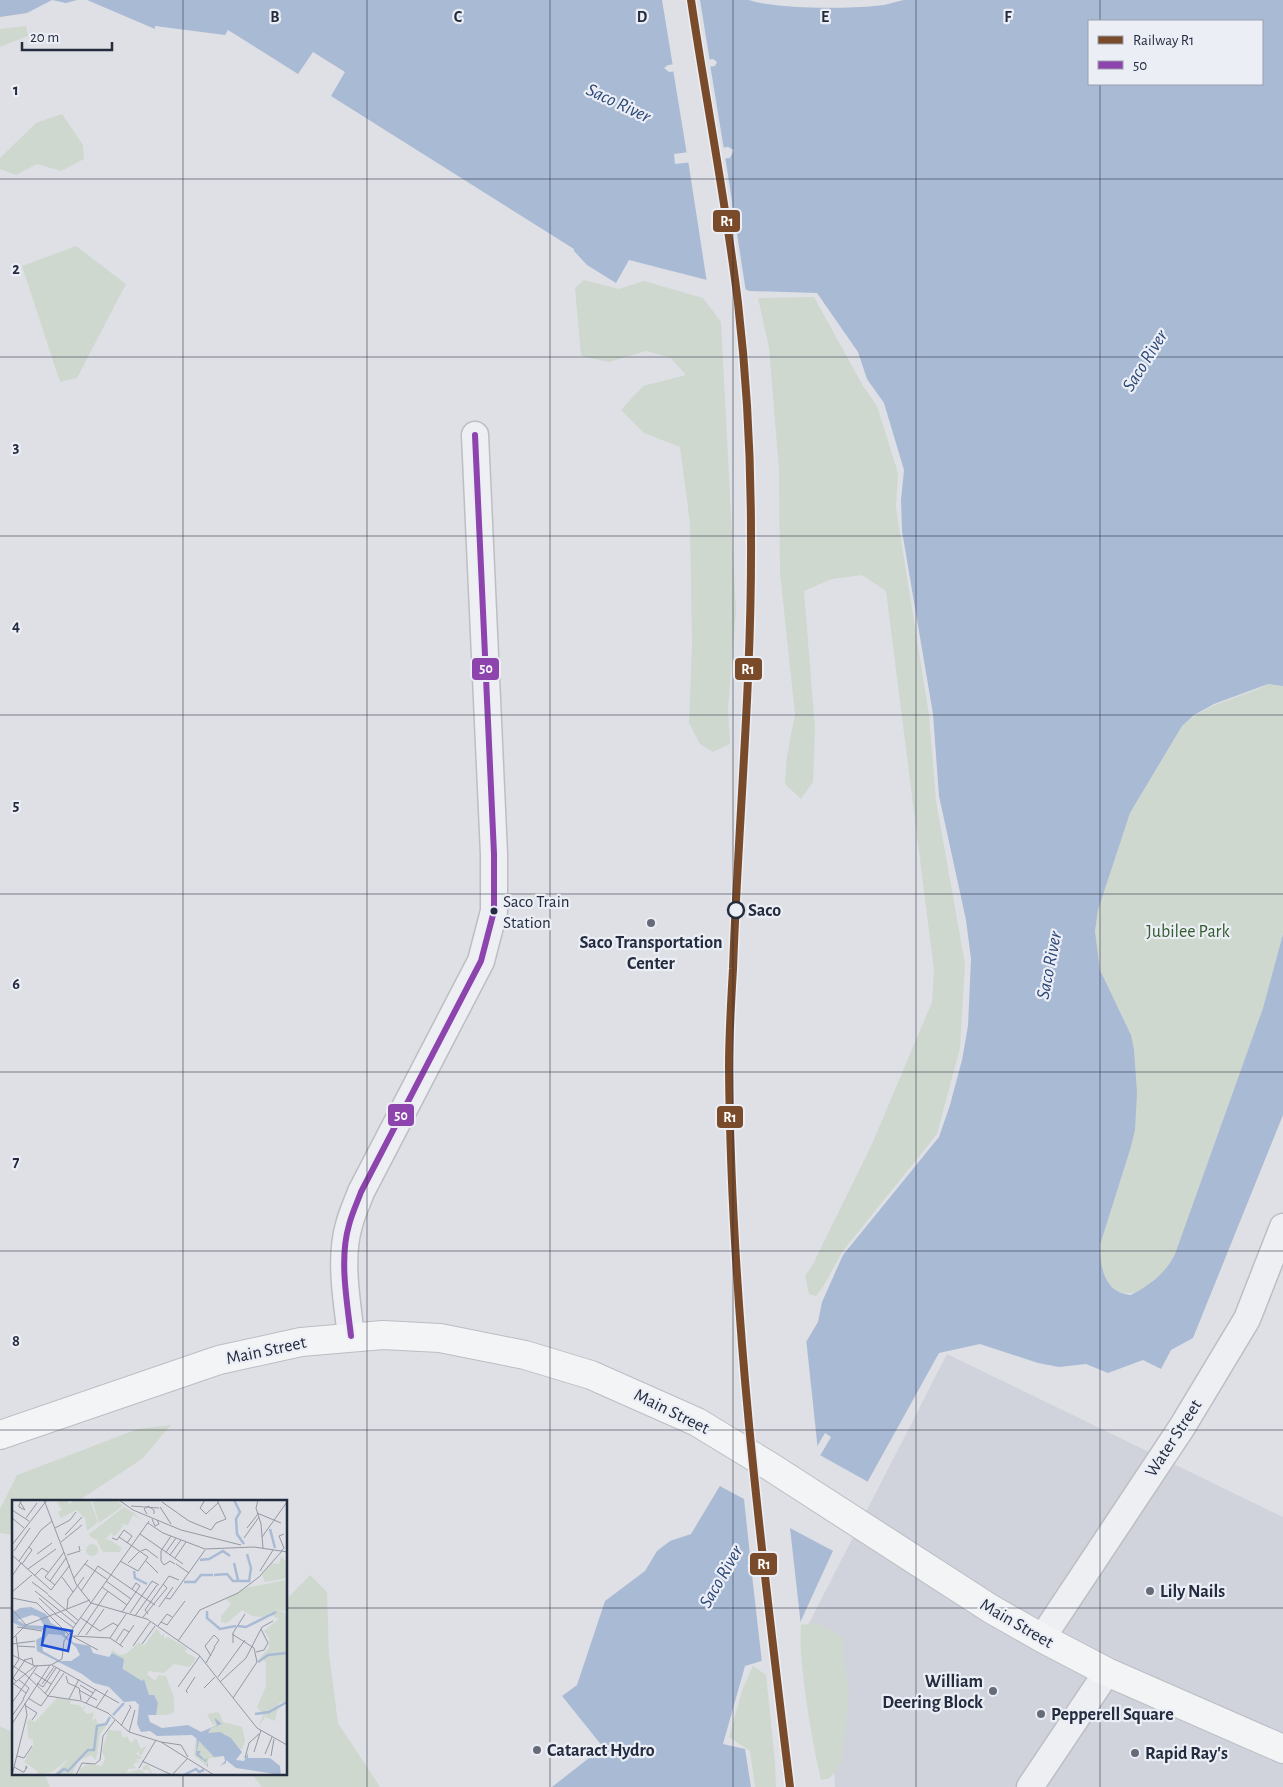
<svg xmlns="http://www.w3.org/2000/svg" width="1283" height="1787" font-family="'Alegreya Sans',sans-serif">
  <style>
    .built { fill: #d0d3dc }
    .green { fill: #ced8ce }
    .water { fill: #a9bad4; fill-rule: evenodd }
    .pier { fill: #dfe0e5 }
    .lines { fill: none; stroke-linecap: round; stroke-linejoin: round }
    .street-casing { stroke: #bdbec3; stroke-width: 29 }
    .primary-casing { stroke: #babdc3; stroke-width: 30 }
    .street { stroke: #eeeff2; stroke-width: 26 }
    .primary { stroke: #f3f4f5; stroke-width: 28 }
    .bus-1-casing { stroke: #ebeef5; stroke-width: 10 }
    .bus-1 { stroke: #8e44ad; stroke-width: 6 }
    .rail-1-casing { stroke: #ebeef5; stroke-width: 11 }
    .rail-1 { stroke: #7a4b2a; stroke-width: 8 }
    .grid { fill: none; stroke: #242c3f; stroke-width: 1; stroke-opacity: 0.55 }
    .stop-dot { fill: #ebeef5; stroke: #242c3f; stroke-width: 2.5 }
    .bus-dot { fill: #242c3f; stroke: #ebeef5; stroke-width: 2 }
    .poi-dot { fill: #656b79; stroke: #ebeef5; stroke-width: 2 }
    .labels { text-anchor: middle; stroke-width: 4.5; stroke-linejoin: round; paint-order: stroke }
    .bus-label { font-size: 17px; fill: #242c3f; stroke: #ebeef5; text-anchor: start }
    .stop-label { font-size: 18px; font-weight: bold; fill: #242c3f; stroke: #ebeef5; text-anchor: start }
    .park-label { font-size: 18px; fill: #355c30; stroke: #ebeef5 }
    .poi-label { font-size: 18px; font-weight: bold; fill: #242c3f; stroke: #ebeef5; text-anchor: start }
    .street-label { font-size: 18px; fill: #242c3f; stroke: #ebeef5 }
    .water-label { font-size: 19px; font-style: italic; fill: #2b4677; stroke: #ebeef5 }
    .inset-river { fill: none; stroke: #a9bad4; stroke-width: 2.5 }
    .inset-road { fill: none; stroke: #9498a3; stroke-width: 1 }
    .view { fill: #1d4ed8; fill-opacity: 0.15; stroke: #1d4ed8; stroke-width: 2.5 }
    .inset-edge { fill: none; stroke: #242c3f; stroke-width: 2.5 }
    .grid-label { font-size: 16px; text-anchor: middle; font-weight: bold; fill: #242c3f; stroke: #ebeef5; stroke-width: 4.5; stroke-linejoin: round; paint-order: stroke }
    .line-badge { stroke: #ebeef5; stroke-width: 2 }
    .badge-label { font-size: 14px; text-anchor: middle; font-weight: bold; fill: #fff }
  </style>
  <rect width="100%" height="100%" fill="#dfe0e5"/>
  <path class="built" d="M947,1354L1283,1517V1787H835L829,1653L805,1631Z"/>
  <path class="green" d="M26,26L28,36L0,47V29Z
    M62,114L83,145L84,159L61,171L37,164L16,175L0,169V158L36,123Z
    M76,246L126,284L77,378L60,382L22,266Z
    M584,280L619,289L644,281L703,298L721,322L736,611L728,708L730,744L713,752L700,744L689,723L692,645L690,523L680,447L644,433L621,410L643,386L686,375L671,358L646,351L609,362L581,356L575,288Z
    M814,297L863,386L877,406L898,473L896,508L929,715L936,801L965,964L960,1048L937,1134L842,1252L823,1287L816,1296L809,1294L805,1276L813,1264L872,1144L932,1002L934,970L886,591L862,575L832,579L804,591L815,728L813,782L801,799L785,784L787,756L795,714L780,573L779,470L769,348L758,298Z
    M1268,684L1283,686V934L1263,1008L1175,1254C1150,1303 1100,1313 1100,1245L1130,1150L1131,1035L1100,970L1095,931L1098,910L1130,813L1182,726C1206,703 1238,699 1268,684Z
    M171,1425L142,1459L78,1501H14V1535L0,1533V1509L17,1475L138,1429Z
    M310,1575L327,1592L329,1654L338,1723L380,1787H262L251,1773H286V1600Z
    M817,1623L844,1637V1661L849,1692L842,1763L830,1778L821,1780C809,1728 802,1678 799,1625Z
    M753,1666L766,1675L775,1762L776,1787H755L750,1751L729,1737L743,1688Z
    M0,1726L14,1733V1773H44L50,1787H0Z"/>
  <path class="water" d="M0,0H77L66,3L52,0L27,13L0,17Z
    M87,0H749C773,9 846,9 874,6C884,6 894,2 904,0H1283V686L1268,684L1214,704L1194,715L1182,726L1130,813L1098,910L1095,931L1100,970L1131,1035L1134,1050L1137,1093L1135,1130L1130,1150L1100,1245C1100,1266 1104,1293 1131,1295C1150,1285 1165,1274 1175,1254L1263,1008L1283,934V1115L1193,1338L1171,1350L1161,1369L1143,1360L1108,1373L1086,1364L1059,1367L1038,1363L980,1344L939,1353L868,1481L831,1555L799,1625L797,1650L745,1666L723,1744L745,1749L751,1787H552L603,1747L562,1696L577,1685L605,1601L645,1571L657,1551L670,1541L691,1534L818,1322L822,1302L843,1255L939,1137L950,1105L962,1060L968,1026L971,959L966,920L939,796L933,714L902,531L901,500L904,470L884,403L867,379L858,352L817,293L750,291L629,260L616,283L587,265L574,251V249L331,96L345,72L313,52L298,74L228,30L225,35L155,26V29ZM1089,21H1262V84H1089ZM713,59L717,62L715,66L669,72L664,68L668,65ZM728,147L734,150L730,158L675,164L674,154ZM825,1433L831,1437L753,1570L747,1566Z"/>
  <path class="pier" d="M662,0H700L710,62L673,67Z
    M710,64L724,150L687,155L673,69Z
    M725,156L746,292L707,283L688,160Z
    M806,1338L818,1451L751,1565L744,1499L718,1485Z
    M818,1454L870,1483L835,1552L790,1528L801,1626L800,1651L762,1663L751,1566Z"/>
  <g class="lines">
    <defs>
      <path id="street" d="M351,1336C347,1301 339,1259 349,1225C352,1213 357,1203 361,1192L481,961L494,911V854L475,435
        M1042,1638L1182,1427L1247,1319L1283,1227
        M1030,1787L1107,1672"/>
      <path id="primary" d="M0,1435L219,1360L301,1342L383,1335L440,1338L525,1355L591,1375L697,1422L771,1467L991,1609L1042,1638L1107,1672L1283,1749"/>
    </defs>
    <use href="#street" class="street-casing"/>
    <use href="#primary" class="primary-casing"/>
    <use href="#street" class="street"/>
    <use href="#primary" class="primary"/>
    <defs>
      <path id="bus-1" d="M351,1336C347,1301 339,1259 349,1225C352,1213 357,1203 361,1192L481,961L494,911V854L475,435"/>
    </defs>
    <use href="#bus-1" class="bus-1-casing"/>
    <use href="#bus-1" class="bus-1"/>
    <defs>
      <path id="rail-1" d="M691,0C706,101 726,202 738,303C747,381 751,459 751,537C752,681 738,825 733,969C731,1002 729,1036 729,1068C731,1309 761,1549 790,1787"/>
    </defs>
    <use href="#rail-1" class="rail-1-casing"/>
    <use href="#rail-1" class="rail-1"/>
  </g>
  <path class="grid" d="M183,0V1501M367,0V1787M550,0V1787M733,0V1787M916,0V1787M1100,0V21M1100,84V1787M0,179H1283M0,357H1283M0,536H1283M0,715H1283M0,894H1283M0,1072H1283M0,1251H1283M0,1430H1283M0,1608H14M286,1608H1283M183,1773V1787"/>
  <circle class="stop-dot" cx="736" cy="910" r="8"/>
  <circle class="bus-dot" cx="494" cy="911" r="4.5"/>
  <g class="poi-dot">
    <circle cx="651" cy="923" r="5"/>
    <circle cx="1150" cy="1591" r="5"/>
    <circle cx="993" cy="1691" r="5"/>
    <circle cx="1041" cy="1714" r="5"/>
    <circle cx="537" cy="1750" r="5"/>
    <circle cx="1135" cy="1753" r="5"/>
  </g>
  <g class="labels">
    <g class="bus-label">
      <text x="503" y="907">Saco Train<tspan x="503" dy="21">Station</tspan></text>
    </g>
    <g class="stop-label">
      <text x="748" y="916">Saco</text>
    </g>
    <g class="park-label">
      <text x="1188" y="937">Jubilee Park</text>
    </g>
    <g class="poi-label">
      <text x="651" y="948" text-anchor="middle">Saco Transportation<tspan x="651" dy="21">Center</tspan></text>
      <text x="1160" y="1597">Lily Nails</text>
      <text x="983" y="1687" text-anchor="end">William<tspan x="983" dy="21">Deering Block</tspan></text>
      <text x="1051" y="1720">Pepperell Square</text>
      <text x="547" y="1756">Cataract Hydro</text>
      <text x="1145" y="1759">Rapid Ray's</text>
    </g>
    <g class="street-label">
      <text transform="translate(266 1350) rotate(-12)" y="6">Main Street</text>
      <text transform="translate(672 1411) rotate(26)" y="6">Main Street</text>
      <text transform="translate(1173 1438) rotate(-57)" y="6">Water Street</text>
      <text transform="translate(1017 1623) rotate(30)" y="6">Main Street</text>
    </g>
    <g class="water-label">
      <text transform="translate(619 102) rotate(25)" y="7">Saco River</text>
      <text transform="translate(1144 360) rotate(-58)" y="7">Saco River</text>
      <text transform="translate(1048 965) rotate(-79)" y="7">Saco River</text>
      <text transform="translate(720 1576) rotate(-60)" y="7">Saco River</text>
    </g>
  </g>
  <g transform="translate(12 1500)">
    <rect width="275" height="275" fill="#dfe0e5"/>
    <path d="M49,0H55L57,4L64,0H78L86,22L75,31L73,18L64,10L49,18L46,12L50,10L45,3ZM80,0H105L111,6L87,23ZM112,7L122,13L130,20L121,15L116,25L109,24L111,26L103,36L98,33L95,38L84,40L79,37L77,34ZM89,38L100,41L110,48L108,52H91L85,41ZM74 50a6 6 0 1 1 12 0a6 6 0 1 1-12 0ZM269,56L275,63V78L253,82L250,75L260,63L267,64ZM275,80V112L264,109L275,114V201L267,203L263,221L253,217L246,228L251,215L245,207L254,186V162L248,158L257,148V138L252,131L267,119L259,115L260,112L252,117L240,116L230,110L215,123L209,122V116L219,104L214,99L233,88ZM145,128L149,136L152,134V139L156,137L175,148L173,152L184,158L178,167L162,164L152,173L137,171L135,174L143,181L147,175L154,176L162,198V212L155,215H144L132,179L130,182L117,174L112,169V160L99,153L100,150L108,155L114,154L127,142L132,146ZM45,198L59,200L58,204L68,205L70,209L75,204L71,210L75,214L82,212L80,221L84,218L85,223L94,224L100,218L88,234L84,260L79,255L66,261L60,275H42L59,257L40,272L25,275V271L12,262L21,246V240L16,238L15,222L17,219L23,222ZM207,212L211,222L230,227L233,240L230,250L213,234L196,233L199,228L210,224L204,220L205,224L201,225L195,214ZM96,230L109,231L111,238L115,236L119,243L124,238L129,249L135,245L129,256L126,252L124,254L131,258L122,260L129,261L121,264L124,268L116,269L115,273L127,269L133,273H138L137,270H131V266L136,265L140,273L149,275H68L67,270L75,264L90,266L93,259L90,251ZM184,238L185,239L184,251L192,261L185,251L187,241L202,257L210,258H197L195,267L182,255Z" fill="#ced8ce"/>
    <path d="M19,107L34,114L39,123L53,131V135L62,143L78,146L81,153L97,157L100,153L112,159L111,169L130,181L132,179L137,195H142L146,203L144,215H136L138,222L150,228L176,225L189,232L205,225L203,220V218L210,224L199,228L196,233L208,232L219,238L230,252L224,260L232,261L236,253V258H258L268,266L269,275L224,268L214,260V263L208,266L213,261L212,256L202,257L187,241L185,251H189L187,254L193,260L196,258L194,261L196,265L195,268V263L184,255L185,239L180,235L145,236L138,231L129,232L125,224L127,205L123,201L112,202L97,187L82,183L70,174L25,151L24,140L31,136V130L12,128L0,122V113L8,108ZM20,115L27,117L32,126L14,125L5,120ZM36,134L49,135L64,147L68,155L59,161H49L31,151L30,145Z" fill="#a9bad4" fill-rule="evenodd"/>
    <path class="inset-river" d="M83,0H100M222,0L228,12L224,19L225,34L232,44M258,29L263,48M235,54L239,68L237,82M188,60L197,59L211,51L218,56M222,63L226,80M122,71L123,78L135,84M202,75L215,74L221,81H237M172,82H183L189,75H201M195,111V118L208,129L224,126M226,126L234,127L264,112M246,162L256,155L275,153M243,214L257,212L275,202M101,215L112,203M44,275L52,269L56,271L76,250H82L85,226L94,224L98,217M172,275L184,269L187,272L192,270"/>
    <path class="inset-road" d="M32,0L64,84L79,103L135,119L187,155L245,228L275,245M107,0L121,10L169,30L229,45M193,0L188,8L194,14L207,2M246,0L244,8L249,24L251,48M8,2L13,10L7,7V5L10,0M150,2L177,21L199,30L204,23L214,19L205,0M119,6L147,8M148,7L159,24M0,10L17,21M245,13L269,23M135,14L132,9L136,6L142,10V14M0,18L12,28M14,18L25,3M140,19L143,26L147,24L145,20M136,23L151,33L193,49L242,47M43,28L58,20L64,12M235,28L246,14M128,34L171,64M272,34L267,36L272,48M53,35L70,17M159,36L149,51V61L152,65L158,61L163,64M107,37L136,57L126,71L108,61M250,37L275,2M100,38L105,40L112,30L120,36L115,43M232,38L247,17M49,42L70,25M0,45L35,0M242,47L269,51L272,48M2,51L18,28M129,51L134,49L146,58M154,52L164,38M25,54L40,43M0,55L39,90L58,65M55,55L68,51L67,46M158,55L169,40M163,58L174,42M7,61L29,30L40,21M134,61L146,73M116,63L128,51M10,64L20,50L17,47M73,64L96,80M164,64L177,73M16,69L44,49M248,71L261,50M0,76L9,63M22,76L30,68L36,72M50,77L61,92M62,78L76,60M38,81L54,58M94,81L119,99M20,82L36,94M43,85L33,77L52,52M90,87L115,105M23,91L64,124M69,91L86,66L143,105M0,92L20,75M36,95L67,121M0,98L25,103L57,135M27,98L43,113M154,98L158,99L193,50M147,107L161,87M0,109L14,125M55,109L56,99L72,77M110,112L128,86L124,83L120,89M118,113L140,81L147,85M43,114L62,128M136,114L133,110L157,76L167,80M123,116L145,85M131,117L155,88L151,84M69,118L88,131L101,123L106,126M149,122L155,125L173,101M146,126L155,114L160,117M5,127L30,131M220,134L242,148L245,162L221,198M66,135L96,91M74,135L92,109M60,136L86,150M61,136L98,138L111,147M98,138L114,114M0,139L14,125L78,100M104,141L112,129L117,132M166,141L188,110L226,93L247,77L270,51L275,52M221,143V133L233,114M0,144L23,141M130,144L143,126M108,145L122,125M5,146L23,147M121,146L138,122M244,152L252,150L256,143L249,129M0,155L23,166L39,165L50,159L52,141L137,21M199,156L193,146L202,135L207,140L202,147M12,160L20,158L21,165M194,163L203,147M0,165L13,174M40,165L107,203M0,170L7,159L4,136M22,173L39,184M13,174L36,196L69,201L96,213L117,232L149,242L202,275M54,176L56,183L67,188L69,200M206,177L233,140M7,180L17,188L11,199M4,181L1,178L13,160M208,182L234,158L250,127L261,121M25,183L31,187L44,168M2,184L14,193M30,184L42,167M0,185L23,166M68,185L81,193M166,187L188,156M192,188L203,177M67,190L85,200M176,193L174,191L183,177M33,194L48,170M16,198L29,206L52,173M57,199L67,179M0,203L26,165M74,203L84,189M14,206L25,213L20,220M84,208L96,190M0,216L12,199M0,224L38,165M109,226L119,207L117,205M117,232L123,210M149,242L169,245L176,257M242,252L249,230M253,254L260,237M5,256L12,258L20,246M259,256L262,239M233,258L237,243L247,234M130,261L160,275L175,259M2,267L11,272H12L15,267L14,266V269M127,268L144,240M0,275L15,215L13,203M64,275L70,263L83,264L88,260L91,236L103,220"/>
    <path class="view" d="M33,126L60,131L56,151L30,145Z"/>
    <rect width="275" height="275" class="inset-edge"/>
  </g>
  <g class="grid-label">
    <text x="275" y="22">B</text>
    <text x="458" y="22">C</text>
    <text x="642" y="22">D</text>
    <text x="825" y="22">E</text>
    <text x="1008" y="22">F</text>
    <text x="16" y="95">1</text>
    <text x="16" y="274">2</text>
    <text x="16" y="452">3</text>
    <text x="16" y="631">4</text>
    <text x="16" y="810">5</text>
    <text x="16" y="989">6</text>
    <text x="16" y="1167">7</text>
    <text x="16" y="1346">8</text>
  </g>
  <g class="line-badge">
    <rect x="712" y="209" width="29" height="24" rx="5" fill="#7a4b2a"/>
    <rect x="471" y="657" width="29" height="24" rx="5" fill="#8e44ad"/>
    <rect x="734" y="657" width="29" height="24" rx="5" fill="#7a4b2a"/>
    <rect x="387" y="1103" width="28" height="24" rx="5" fill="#8e44ad"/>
    <rect x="716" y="1105" width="28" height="24" rx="5" fill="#7a4b2a"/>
    <rect x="749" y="1552" width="29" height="24" rx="5" fill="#7a4b2a"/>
  </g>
  <g class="badge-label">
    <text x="727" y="226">R1</text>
    <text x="486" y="673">50</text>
    <text x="748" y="674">R1</text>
    <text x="401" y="1120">50</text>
    <text x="730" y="1122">R1</text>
    <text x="764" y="1569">R1</text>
  </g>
  <rect x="1088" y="20" width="175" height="65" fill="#ebeef5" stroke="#9ba0ac"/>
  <rect x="1098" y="36" width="25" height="8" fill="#7a4b2a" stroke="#9ba0ac"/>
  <text x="1133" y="45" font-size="15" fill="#242c3f">Railway R1</text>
  <rect x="1098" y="61" width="25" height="8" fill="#8e44ad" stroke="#9ba0ac"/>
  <text x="1133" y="70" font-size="15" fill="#242c3f">50</text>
  <path d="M22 42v8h90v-8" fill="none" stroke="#242c3f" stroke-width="2.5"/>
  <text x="30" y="42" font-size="15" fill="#242c3f" stroke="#ebeef5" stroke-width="4" paint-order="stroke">20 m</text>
</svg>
